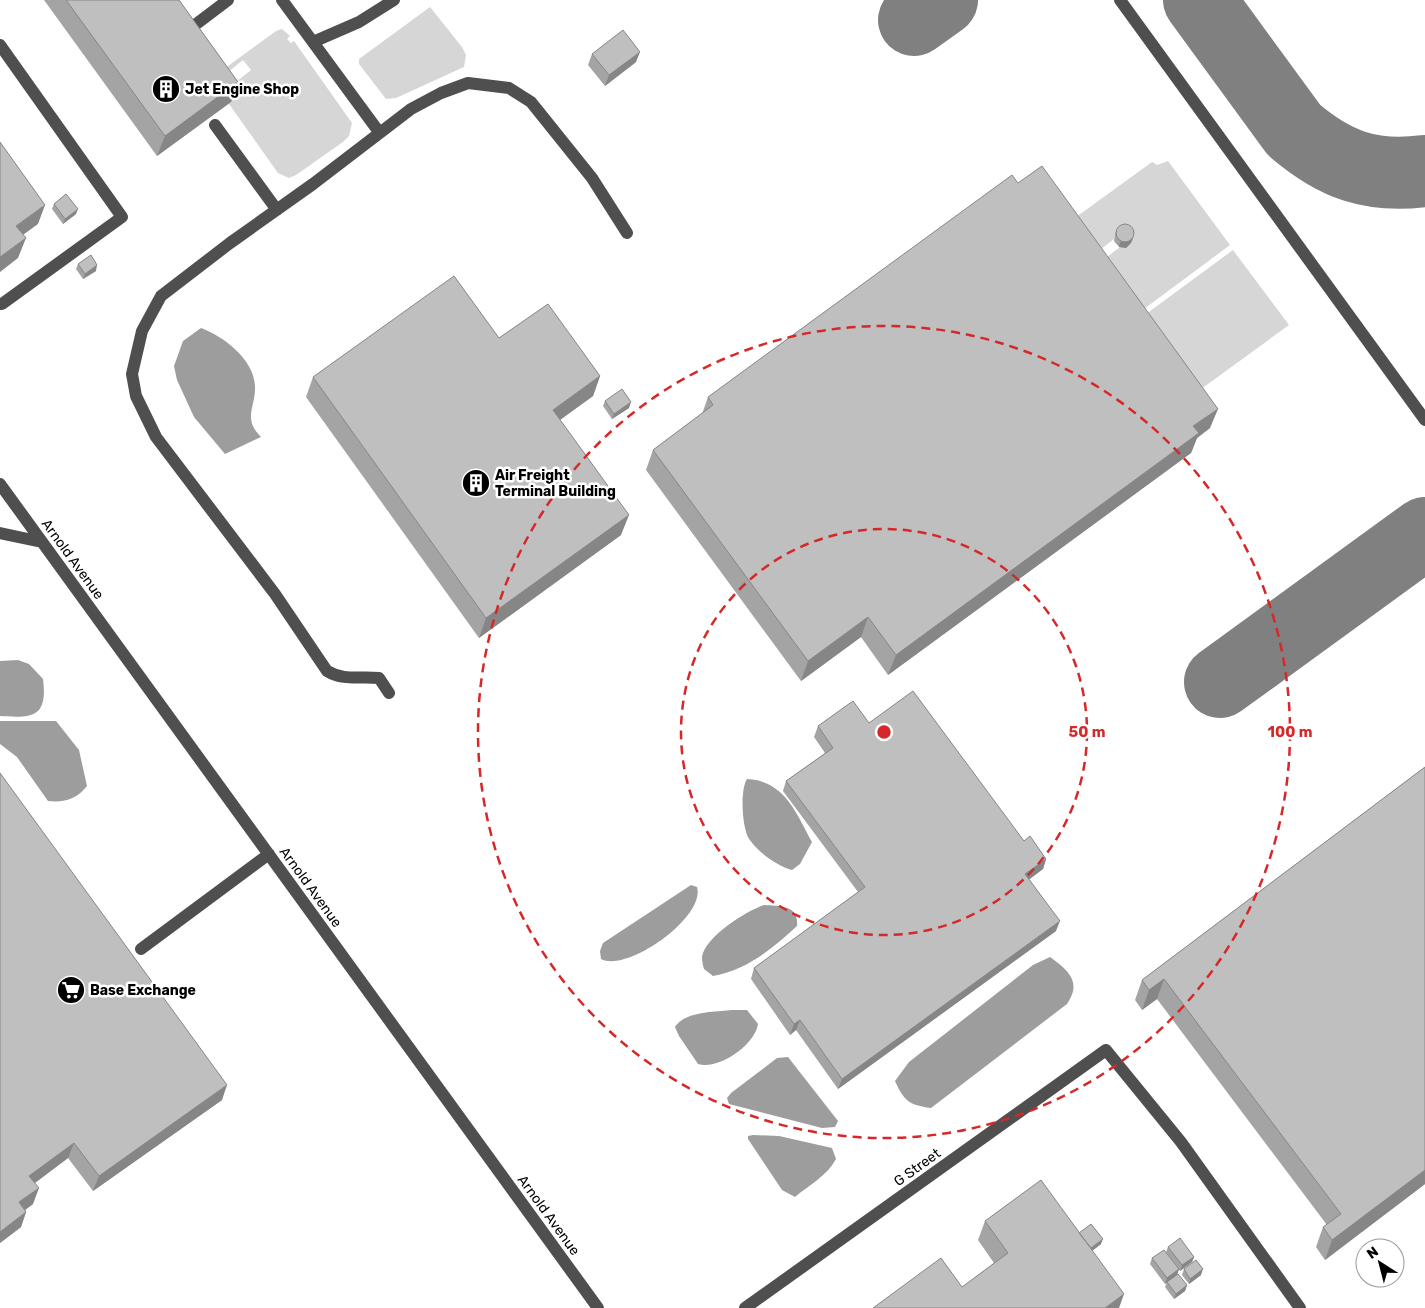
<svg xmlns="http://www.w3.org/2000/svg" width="1425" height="1308" font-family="Rubik,sans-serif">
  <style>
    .green { fill: #d6d6d6; fill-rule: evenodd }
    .water { fill: #9d9d9d }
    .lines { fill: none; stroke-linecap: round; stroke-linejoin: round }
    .taxiway { stroke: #808080; stroke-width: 72 }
    .minor { stroke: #4f4f4f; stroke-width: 12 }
    .wall { fill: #a4a4a4 }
    .shaded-wall { fill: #868686 }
    .building { fill: #bfbfbf; stroke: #868686 }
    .ring { fill: none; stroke: #d62828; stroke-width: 2.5; stroke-dasharray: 9 6 }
    .labels { text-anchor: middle; stroke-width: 5; stroke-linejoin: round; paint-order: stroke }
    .poi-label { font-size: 14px; font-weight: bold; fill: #000; stroke: #fff; text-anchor: start }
    .street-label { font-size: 14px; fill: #000; stroke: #fff }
    .centre { fill: #d62828; stroke: #fff; stroke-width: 2.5 }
    .ring-label { font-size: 15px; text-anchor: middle; font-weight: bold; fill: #d62828; stroke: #fff; stroke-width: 5; stroke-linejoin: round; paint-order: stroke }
  </style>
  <rect width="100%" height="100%" fill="#fff"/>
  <path class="green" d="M430,7L462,47L466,55L464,67L396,98L386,99L359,64V59Z
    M282,29L290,36L287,39L291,43L294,41L352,123L349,136L343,142L296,175L289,178L278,173L229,104L231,102L213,77L276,31ZM243,60L251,70L236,82L228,72Z
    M1168,161L1230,245L1140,312L1103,260L1120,247L1126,248L1131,243L1132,236L1115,234L1114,239L1096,253L1072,220L1152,162L1157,165Z
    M1233,250L1289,325L1197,392L1142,317Z"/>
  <path class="water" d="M201,328C223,336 254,359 255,386C256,407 242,418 261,437L225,454L194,417L177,380L174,366L183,341Z
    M18,660L29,664L43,679C48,718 32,718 0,716V661Z
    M0,721H56L79,750L87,786C77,799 64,803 48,801L17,757L0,744Z
    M747,779C785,781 796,813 812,842L800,864L792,870C777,866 755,850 748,837C742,825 740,790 747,779Z
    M691,885L697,887C706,917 627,973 601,959L600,951L603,943Z
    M764,905C780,906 799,905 797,926C772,949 747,970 713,976L704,969C703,966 702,961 702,957C705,937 746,911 764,905Z
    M1050,957C1069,971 1082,982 1067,1004L931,1108C909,1105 904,1101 895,1081L909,1062L1033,965Z
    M732,1010H747L758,1024C755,1045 719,1070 698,1064L679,1036L675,1027C685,1011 715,1012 732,1010Z
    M788,1057L838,1121L835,1127L822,1128L729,1104L727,1098L731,1093L777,1058Z
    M753,1135L779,1136L832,1148L836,1159C827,1176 809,1185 795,1197L782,1190L748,1139V1136Z"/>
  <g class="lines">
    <path class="taxiway" d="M1199,0L1294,130C1335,165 1371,178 1425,171
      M914,20L942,0
      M1220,682L1425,533"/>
    <path class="minor" d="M282,0L379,132
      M1120,0L1425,420
      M191,28L228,0
      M313,42L359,22L394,0
      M0,45L122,217L2,304
      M215,125L277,210
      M0,484L598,1308
      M0,533L42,542
      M389,693L379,678C359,676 344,681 327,671L275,594L156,437L136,396L132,374L142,331L161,296L230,243L313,184L411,109L441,93L468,83L509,88L531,102L592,178L627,233
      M141,949L269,854
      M745,1308L1106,1050L1181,1142L1300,1308"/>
  </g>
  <path class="wall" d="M44,0H179L238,82L231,102L157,156Z
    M592,54L636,62L605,86L588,65Z
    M54,204L76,214L63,224L52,209Z
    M1117,229L1133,238L1131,243L1126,248L1119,247L1114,241L1115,234Z
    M78,264L96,271L83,279L76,269Z
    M600,376L593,396L560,420L621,535L479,638L306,397L313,377Z
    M708,397L1210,428L1197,438L1191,453L888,675L861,637L801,681L646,470L653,450L702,414Z
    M605,401L629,408L612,419L603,406Z
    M869,723L1046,859L1043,869L1029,879L1056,931L838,1089L796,1030L790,1035L751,979L754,968L858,892L783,791L786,781L825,753L814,737L818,726Z
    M1425,767V1184L1325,1260L1316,1247L1323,1227L1327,1225L1157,999L1142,1010L1135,1000L1142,980Z
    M0,773L222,1100L93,1191L68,1158L35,1183L33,1204L25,1210L26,1212L21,1227L0,1243Z
    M985,1221L1079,1233L1101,1244L1092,1251L962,1287L994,1263L978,1240Z
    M1168,1247L1194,1257L1192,1262L1180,1271L1166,1252Z
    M1152,1258L1179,1269L1177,1275L1165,1284L1150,1264Z
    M1184,1269L1201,1275L1189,1284L1182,1275Z
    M1167,1282L1187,1285L1185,1291L1174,1299L1165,1287Z"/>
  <path class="shaded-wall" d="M640,52L636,62L605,86L609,75Z
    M238,82L231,102L157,156L165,136Z
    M45,205L38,224L9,245L16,226Z
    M78,209L76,214L63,224L65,219Z
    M26,238L18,258L0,272V257Z
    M1133,238L1131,243L1126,248L1119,247L1120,242Z
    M97,265L96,271L83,279L85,274Z
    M600,376L593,396L546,430L553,410Z
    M631,402L629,408L612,419L614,414Z
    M1218,409L1210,428L1197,438L1191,453L888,675L896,655L1193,426Z
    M629,515L621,535L479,638L486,618Z
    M868,617L861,637L801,681L808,661Z
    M1046,859L1043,869L1022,885L1025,874Z
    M1060,921L1056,931L838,1089L842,1079Z
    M1164,979L1157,999L1142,1010L1149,990Z
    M800,1020L796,1030L790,1035L794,1024Z
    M227,1085L222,1100L93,1191L99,1176Z
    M74,1143L68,1158L24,1191L29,1176Z
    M1425,1170V1184L1325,1260L1332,1240Z
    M39,1188L33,1204L14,1218L19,1202Z
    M26,1212L21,1227L0,1243V1232Z
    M1103,1239L1101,1244L1088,1254L1090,1249Z
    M1194,1257L1192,1262L1180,1271L1182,1265Z
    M1179,1269L1177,1275L1165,1284L1167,1278Z
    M1203,1269L1201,1275L1189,1284L1190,1279Z
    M1187,1285L1185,1291L1174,1299L1176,1294Z
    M1124,1294L1119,1308H1105Z"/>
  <path class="building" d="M66,0H179L238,82L165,136Z
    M623,30L640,52L609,75L592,54Z
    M0,142L45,205L16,226L26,238L0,257Z
    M1042,166L1218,409L1193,426L1199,433L896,655L868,617L808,661L653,450L713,405L708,397L1012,175L1018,183Z
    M66,194L78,209L65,219L54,204Z
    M1116 233a9 9 0 1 1 18 0a9 9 0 1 1-18 0Z
    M91,255L97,265L85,274L78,264Z
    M454,276L499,338L548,304L600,376L553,410L629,515L486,618L313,377Z
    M622,389L631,402L614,414L605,401Z
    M913,691L1024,841L1030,836L1046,859L1025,874L1060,921L842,1079L800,1020L794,1024L754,968L865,887L786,781L833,748L818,726L853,701L869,723Z
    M1425,767V1170L1332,1240L1323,1227L1341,1214L1164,979L1149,990L1142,980Z
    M0,773L227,1085L99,1176L74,1143L29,1176L39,1188L19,1202L26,1212L0,1232Z
    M1041,1180L1124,1294L1105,1308H873L941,1258L962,1287L1008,1253L985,1221Z
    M1091,1224L1103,1239L1091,1248L1079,1233Z
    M1180,1238L1194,1257L1182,1265L1168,1247Z
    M1164,1250L1179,1269L1167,1278L1152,1258Z
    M1196,1260L1203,1269L1190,1279L1184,1269Z
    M1178,1274L1187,1285L1176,1294L1167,1282Z"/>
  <g class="ring">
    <circle cx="884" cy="732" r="203"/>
    <circle cx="884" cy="732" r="406"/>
  </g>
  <defs>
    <symbol id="building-disc" viewBox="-11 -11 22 22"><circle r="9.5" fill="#000" stroke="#fff"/><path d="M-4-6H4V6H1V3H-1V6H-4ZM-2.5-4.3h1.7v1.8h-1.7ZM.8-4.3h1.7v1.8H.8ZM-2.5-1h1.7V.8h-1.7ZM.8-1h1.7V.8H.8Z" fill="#fff"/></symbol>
    <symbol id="supermarket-disc" viewBox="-11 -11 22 22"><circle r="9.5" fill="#000" stroke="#fff"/><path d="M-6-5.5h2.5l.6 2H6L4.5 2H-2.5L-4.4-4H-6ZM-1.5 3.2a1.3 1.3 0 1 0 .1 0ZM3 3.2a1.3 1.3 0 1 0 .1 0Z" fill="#fff"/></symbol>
  </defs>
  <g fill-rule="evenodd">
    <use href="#building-disc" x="150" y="73" width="32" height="32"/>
    <use href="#building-disc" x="460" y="467" width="32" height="32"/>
    <use href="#supermarket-disc" x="55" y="974" width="32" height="32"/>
  </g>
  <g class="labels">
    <g class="poi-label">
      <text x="185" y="94">Jet Engine Shop</text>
      <text x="495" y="480">Air Freight<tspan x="495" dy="16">Terminal Building</tspan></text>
      <text x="90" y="995">Base Exchange</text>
    </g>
    <g class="street-label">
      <text transform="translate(73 559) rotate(54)" y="5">Arnold Avenue</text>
      <text transform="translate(311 887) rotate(54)" y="5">Arnold Avenue</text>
      <text transform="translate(917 1167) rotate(-36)" y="5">G Street</text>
      <text transform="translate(549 1215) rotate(54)" y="5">Arnold Avenue</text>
    </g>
  </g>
  <circle cx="884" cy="732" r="8" class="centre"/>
  <g class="ring-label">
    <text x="1087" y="737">50 m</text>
    <text x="1290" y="737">100 m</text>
  </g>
  <g transform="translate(1380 1263) rotate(324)"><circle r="24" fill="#ffffff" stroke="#999999"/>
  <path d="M0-4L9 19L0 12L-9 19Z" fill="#000000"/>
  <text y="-8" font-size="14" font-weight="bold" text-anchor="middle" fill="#000000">N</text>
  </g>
</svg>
